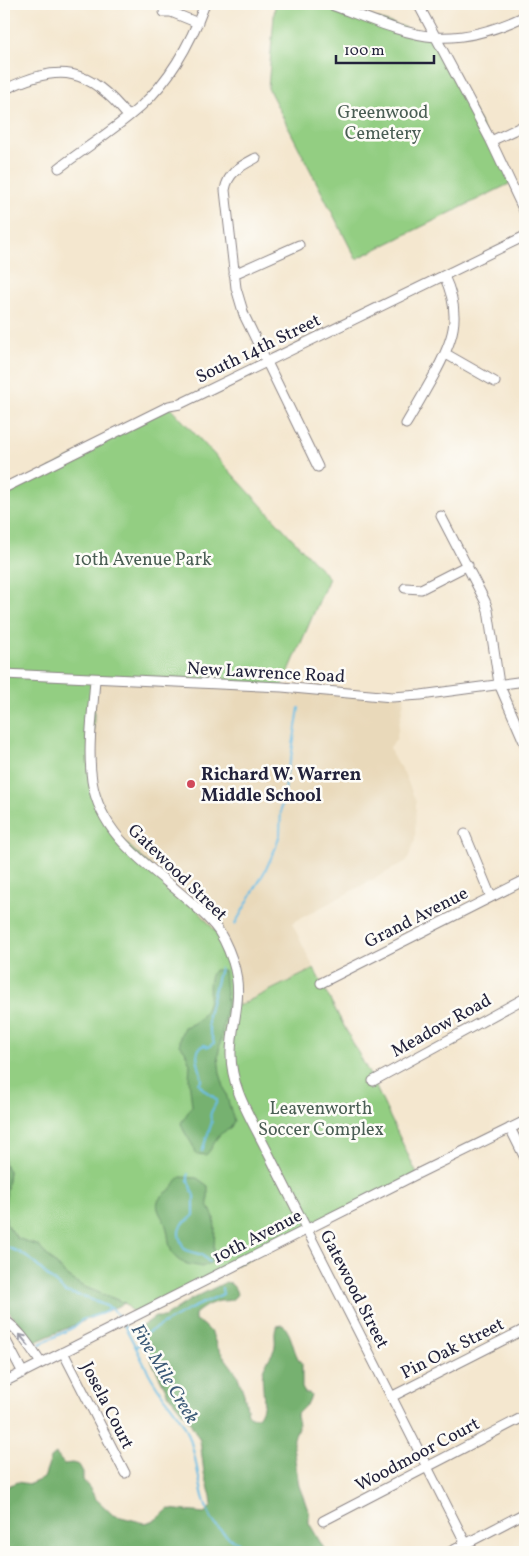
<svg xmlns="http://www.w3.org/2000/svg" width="529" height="1556" font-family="Vollkorn,serif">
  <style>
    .built { fill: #e9d9ba }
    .green { fill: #93ce82; stroke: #5a785e }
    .forest { fill: #76b170; stroke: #4c6a56 }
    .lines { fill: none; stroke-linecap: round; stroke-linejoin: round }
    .stream { stroke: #6abee6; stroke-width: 2 }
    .minor-casing { stroke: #8b8485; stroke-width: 11 }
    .minor { stroke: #fff; stroke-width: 9 }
    .oneway { stroke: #9c9ca7 }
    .poi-dot { fill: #d1495b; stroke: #fdfcf7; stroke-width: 2 }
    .labels { text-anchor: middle; stroke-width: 5; stroke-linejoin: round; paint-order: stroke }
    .park-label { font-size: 18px; fill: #4a5e54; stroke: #fdfcf7 }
    .street-label { font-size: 18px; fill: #22223b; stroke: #fdfcf7 }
    .poi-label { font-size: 18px; font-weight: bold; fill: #22223b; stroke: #fdfcf7; text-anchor: start }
    .water-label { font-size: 19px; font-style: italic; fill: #3b5977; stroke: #fdfcf7 }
  </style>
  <rect width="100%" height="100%" fill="#fdfcf7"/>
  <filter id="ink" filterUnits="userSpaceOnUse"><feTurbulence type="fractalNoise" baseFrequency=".02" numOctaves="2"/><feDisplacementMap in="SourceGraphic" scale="10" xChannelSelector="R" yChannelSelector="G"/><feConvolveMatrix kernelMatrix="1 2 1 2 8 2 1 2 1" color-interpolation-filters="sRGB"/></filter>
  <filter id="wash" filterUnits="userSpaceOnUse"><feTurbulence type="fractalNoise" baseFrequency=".0096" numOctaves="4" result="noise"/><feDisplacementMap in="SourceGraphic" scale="20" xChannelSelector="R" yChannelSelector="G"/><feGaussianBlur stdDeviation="1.12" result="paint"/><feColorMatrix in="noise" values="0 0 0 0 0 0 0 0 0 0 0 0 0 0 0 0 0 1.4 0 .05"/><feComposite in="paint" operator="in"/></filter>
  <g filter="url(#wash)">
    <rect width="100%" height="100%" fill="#f4e7cf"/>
    <path class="built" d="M95,679L405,696L396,740L390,747L392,755L405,775L416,802L415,840L407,861L292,923L314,969L238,1006L114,832L92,781Z"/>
    <path class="green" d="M275,4H329L436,37L511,183L356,259L268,88Z
      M169,406L329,578L282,687L95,679L92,781L114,832L196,908L226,944L238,1006L314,969L373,1081L417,1174L136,1316L125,1303L82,1286L66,1275L38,1246L17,1238L6,1223L5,1202L9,1171L4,1163V493Z"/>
    <path class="forest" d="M214,970H224L227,1003L218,1056L220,1073L234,1121L230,1129C213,1135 217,1144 206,1155L196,1154C193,1142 184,1135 181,1123L192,1106L189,1079L190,1064L185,1051L180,1045V1037L184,1027C198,1024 208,1012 209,998C210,987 207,980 214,970Z
      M4,1163L9,1171L5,1202L6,1223L17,1238L38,1246L66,1275L82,1286L125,1303L35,1342L9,1312L4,1311Z
      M181,1177L197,1178L208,1186V1205L214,1217L215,1228L214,1249L215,1256L214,1261L202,1267C195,1265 186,1265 180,1261C167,1253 170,1239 166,1226C164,1218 155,1211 158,1201C161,1195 168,1192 172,1188C176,1183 175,1181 181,1177Z
      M226,1282C233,1284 235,1287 237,1294C231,1304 226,1299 216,1302C208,1304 201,1309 195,1314V1320L204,1325L212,1333L217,1347L237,1374L244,1394L248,1413L251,1417H258C269,1404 260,1386 263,1371C265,1362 274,1354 275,1346C276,1338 273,1333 277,1326L283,1325C294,1336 292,1353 302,1364V1388L305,1393H309L311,1396L309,1402L297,1414L298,1427L294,1438L293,1446L299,1486L309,1512V1523L326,1552H4V1488L17,1482L30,1484L44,1478L51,1458L56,1454L64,1464L72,1463L79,1465L83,1472V1480L91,1490L95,1498L113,1515L145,1523L155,1520L169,1509L204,1513L212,1506L211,1496L204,1473L200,1440L188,1419L168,1394L150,1358L139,1328L155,1317H164L190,1300Z"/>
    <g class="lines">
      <path class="stream" d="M235,924L266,869L276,847L280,834L281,807L284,799L288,766L291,758L299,708
        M202,1151L212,1122C207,1112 215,1109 217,1100C210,1093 203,1092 199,1083L202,1081C202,1070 190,1051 204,1045L208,1047L214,1043L208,1025V1015L220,968
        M188,1174V1180L194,1196V1215C191,1219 188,1220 184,1223C175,1230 180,1241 185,1250L202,1255L209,1262
        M4,1246L19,1252L31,1260L65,1292L85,1297L113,1309L121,1320
        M123,1324C136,1344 143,1366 156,1385C165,1400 179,1413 186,1429C203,1464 194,1516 231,1539C240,1545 250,1548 259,1552
        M40,1344L74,1327L82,1320L103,1313L110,1308
        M137,1347L143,1335L188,1310L223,1294L222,1289
        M4,1363L5,1362"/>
    </g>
  </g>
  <g filter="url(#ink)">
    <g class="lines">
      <defs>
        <path id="minor" d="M329,4C363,16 400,34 436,37C468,39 498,29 525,16
          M418,4L491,141L525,213
          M164,12H171L198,23
          M4,90C60,62 89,68 128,116
          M491,141L525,125
          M256,158C241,166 228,172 225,190L236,288L244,315L318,467
          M59,168C85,148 117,128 141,106C172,78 191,42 205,4
          M234,274L299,245
          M446,354L495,382
          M406,424C415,409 424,393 433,377C453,341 463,316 444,276
          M4,488L169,406L180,404L525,236
          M441,516L485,601L488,610L499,684L525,744
          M405,588L421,589L468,565
          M4,674L282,687L392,697L421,695L525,681
          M95,679C93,712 87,748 92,781C103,850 173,877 214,925C223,935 229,950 233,962C244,997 232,1019 231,1052C230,1086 250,1117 265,1147L466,1544
          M465,834L491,897
          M321,983L525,880
          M373,1081L525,998
          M510,1128L525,1158
          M4,1320C20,1330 30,1347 41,1363
          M4,1337L23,1373
          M63,1352L125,1473
          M4,1382L417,1174L525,1121
          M393,1396L525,1329
          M323,1521L525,1416
          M450,1552L525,1513"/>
      </defs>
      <use href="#minor" class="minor-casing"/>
      <use href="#minor" class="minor"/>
    </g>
    <defs><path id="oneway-shaft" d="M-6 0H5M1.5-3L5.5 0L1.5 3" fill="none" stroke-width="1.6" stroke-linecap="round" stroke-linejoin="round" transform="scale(1.25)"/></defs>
    <use class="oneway" href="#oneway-shaft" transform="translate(24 1340) rotate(-129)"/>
  </g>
  <circle class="poi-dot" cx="191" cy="784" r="5"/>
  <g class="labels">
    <g class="park-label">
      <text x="383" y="118">Greenwood<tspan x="383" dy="21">Cemetery</tspan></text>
      <text x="143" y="565">10th Avenue Park</text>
      <text x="321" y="1114">Leavenworth<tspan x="321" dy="21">Soccer Complex</tspan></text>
    </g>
    <g class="street-label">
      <text transform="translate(258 348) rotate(-26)" y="6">South 14th Street</text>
      <text transform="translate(266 672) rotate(3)" y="6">New Lawrence Road</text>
      <text transform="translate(178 872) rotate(44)" y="6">Gatewood Street</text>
      <text transform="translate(416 917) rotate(-27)" y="6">Grand Avenue</text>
      <text transform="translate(441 1025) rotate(-29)" y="6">Meadow Road</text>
      <text transform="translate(257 1236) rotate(-27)" y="6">10th Avenue</text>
      <text transform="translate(355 1289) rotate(63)" y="6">Gatewood Street</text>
      <text transform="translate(452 1348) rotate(-27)" y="6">Pin Oak Street</text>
      <text transform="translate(108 1405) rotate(63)" y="6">Josela Court</text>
      <text transform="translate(417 1454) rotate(-28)" y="6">Woodmoor Court</text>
    </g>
    <g class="poi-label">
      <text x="201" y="780">Richard W. Warren<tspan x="201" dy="21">Middle School</tspan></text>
    </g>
    <g class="water-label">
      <text transform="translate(166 1373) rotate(59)" y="7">Five Mile Creek</text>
    </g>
  </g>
  <rect width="529" height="1556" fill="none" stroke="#fdfcf7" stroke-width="20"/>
  <path d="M336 55v8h98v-8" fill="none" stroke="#22223b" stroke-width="2.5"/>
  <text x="344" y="55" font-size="15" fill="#22223b" stroke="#fdfcf7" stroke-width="4" paint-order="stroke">100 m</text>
</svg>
